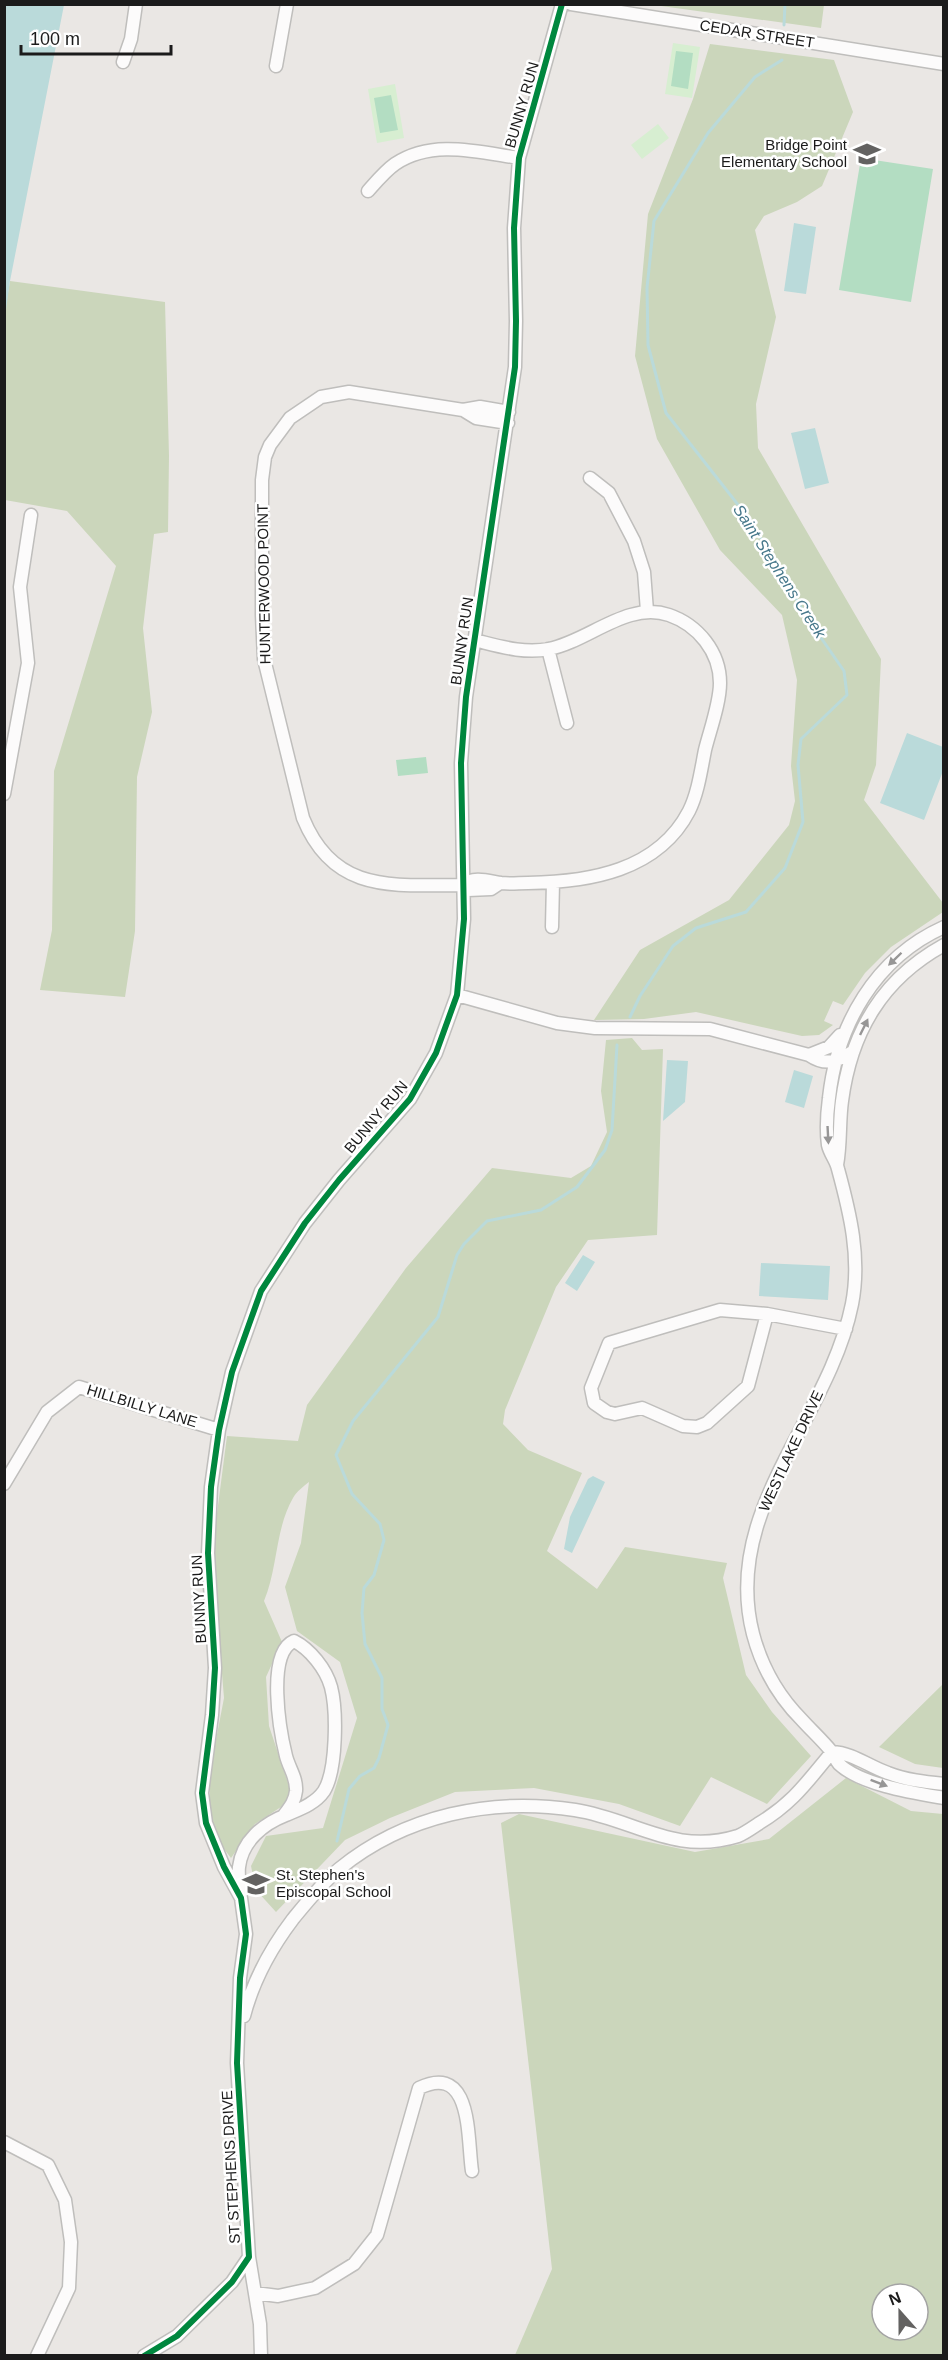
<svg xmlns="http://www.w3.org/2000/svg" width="948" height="2360" font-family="Arial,sans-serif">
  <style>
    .forest { fill: #cbd6bb; fill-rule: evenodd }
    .park { fill: #d7eed1 }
    .pitch { fill: #b3ddc2 }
    .water { fill: #badada }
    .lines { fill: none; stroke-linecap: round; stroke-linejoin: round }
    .stream { stroke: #badada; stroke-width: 3 }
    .minor-casing { stroke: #bfbebc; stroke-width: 15 }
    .minor { stroke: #fcfbfb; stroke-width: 12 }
    .cycleway-casing { stroke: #fff; stroke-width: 10 }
    .cycleway { stroke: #00873e; stroke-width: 6 }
    .oneway { fill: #979696 }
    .labels { text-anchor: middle; stroke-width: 5; stroke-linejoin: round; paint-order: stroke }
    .street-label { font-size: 15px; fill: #1b1b1b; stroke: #fff }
    .poi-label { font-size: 15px; fill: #1b1b1b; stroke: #fff; text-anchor: end }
    .water-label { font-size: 16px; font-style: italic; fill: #47788b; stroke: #fff }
  </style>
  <rect width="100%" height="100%" fill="#eae7e4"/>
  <path class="forest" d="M654,5H824L821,28Z
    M710,44L834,60L853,112L822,186L797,202L764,216L755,230L776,317L756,404L758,448L881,659L876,765L864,800L943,903V912L891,947L865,973L843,1005L833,1001L824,1021L833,1025L819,1035L802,1036L696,1012L644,1019L594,1020L640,950L729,900L789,825L795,801L791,766L797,680L782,615L720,550L657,439L635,356L648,214L693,99Z
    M10,281L165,302L169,456L168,532L154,534L143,628L152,712L137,777L135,931L125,997L40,990L52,930L54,771L116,566L67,511L5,500L4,317Z
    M632,1038L642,1050L663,1049L657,1235L588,1240L556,1287L505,1410L503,1424L528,1450L582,1473L547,1551L597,1589L625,1547L727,1563L723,1578L746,1675L772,1712L811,1756L767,1804L711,1777L680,1826L619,1804L534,1788L455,1792L390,1818L345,1840L276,1912L256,1890L251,1866L266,1836L323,1828L357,1718L340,1662L297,1631L285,1587L301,1543L309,1482C304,1486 296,1492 293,1498C275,1529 278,1568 264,1601L282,1642L266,1677L269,1726L291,1792L284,1805L255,1824L231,1858L224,1849L210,1819V1771L224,1698L212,1552L227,1436L298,1441L307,1405L406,1268L492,1168L571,1178L591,1166L607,1132L601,1091L606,1040Z
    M943,1684V1768L915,1764L879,1747Z
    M846,1778L911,1811L943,1814V2355H515L552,2269L501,1823L519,1814L695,1852L769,1839ZM882,2294H918V2330H882Z"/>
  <path class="park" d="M673,43L700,47L692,98L665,94Z
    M395,84L404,138L377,143L368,89Z
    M658,124L669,138L642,159L631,145Z"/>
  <path class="pitch" d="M676,51L693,53L688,89L671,86Z
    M391,95L398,130L380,133L374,98Z
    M861,158L933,169L911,302L839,290Z
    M426,757L428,773L398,776L396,760Z"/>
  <path class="water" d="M5,4L64,5L10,281L5,317Z
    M794,223L816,227L806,294L784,291Z
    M815,428L829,483L805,489L791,433Z
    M907,733L943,747V771L924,820L880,803Z
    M667,1060L688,1061L685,1102L663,1121Z
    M794,1070L813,1076L804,1108L785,1102Z
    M583,1255L595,1262L577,1291L565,1283Z
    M761,1263L830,1266L828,1300L759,1296Z
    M593,1476L605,1482L572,1553L564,1549L570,1517L588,1479Z"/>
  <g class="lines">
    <path class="stream" d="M784,25L785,4
      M630,1017L640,996L673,946L696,928L746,912L785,868L803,822L798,765L801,739L847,695L844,671L808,619L750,520L666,413L648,345L647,288L654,221L708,133L755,77L782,60
      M337,1841L349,1789L360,1776L374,1768L379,1758L388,1725L382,1709V1678L365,1644L362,1613L364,1588L374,1575L384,1540L380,1524L352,1494L336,1455L353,1421L438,1317L457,1255L464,1244L487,1221L541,1210L577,1187L605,1150L612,1130L617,1045"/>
    <defs>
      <path id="minor" d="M571,4L944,64
        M123,62L131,39L136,4
        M276,66L287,4
        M368,191C376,182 385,171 395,164C432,139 478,152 519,158
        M463,410L480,407L509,412
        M590,478L609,493L634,541L644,572L647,611
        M474,640C499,646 523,654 549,649C589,641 627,601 669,615C698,625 720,652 720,683C720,703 710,730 705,750C701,770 698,793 689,811C658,871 589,882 528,883C519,883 509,884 501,883C488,881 474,876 462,885C393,885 334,894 303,818L264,659L262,615V480L265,457L270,445L290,418L321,397L349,392L463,410L476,418L508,423
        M548,649L567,723
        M4,794L28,663L20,587L31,515
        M462,885L468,890L491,889L500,883
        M552,927L553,882
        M944,927C875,958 837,1025 829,1098C827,1113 826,1130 828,1145C830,1154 836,1160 838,1169C850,1213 861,1258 852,1304C829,1419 721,1510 753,1634C762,1668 778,1696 802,1720C811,1730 822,1740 831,1751C834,1755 836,1760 839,1764C861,1785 915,1793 944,1798
        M457,995L557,1023L595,1028L710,1029L809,1055C825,1066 837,1062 852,1052
        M809,1055L829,1047L840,1035
        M837,1165C841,1144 839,1122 842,1101C851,1032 882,979 944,945
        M767,1314L748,1386L707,1423L697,1427L683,1426L642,1408L615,1414L607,1412L594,1403L591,1388L609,1343L720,1310L767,1314L846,1329
        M4,1484L47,1412L79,1387L219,1430
        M832,1752C853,1753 868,1766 888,1773C906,1780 925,1782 944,1784
        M241,1894C240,1886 238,1875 239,1867C242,1841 263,1824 286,1815C300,1809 315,1804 324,1791C337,1770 337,1710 331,1687C326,1669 310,1649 294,1641C266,1653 280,1732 286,1756C289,1768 297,1778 296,1791C295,1801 290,1807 284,1815
        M244,2016C253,1981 271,1948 293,1919C307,1902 322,1883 339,1869C405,1815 492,1797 575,1810C634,1819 674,1856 738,1836C745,1833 752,1828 758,1824C793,1803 807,1782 832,1752
        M4,2142L48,2165L65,2200L71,2242L69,2288L37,2356
        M249,2257L260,2324L261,2356
        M255,2293L278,2296L315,2288L354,2264L377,2235L419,2088C473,2062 467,2138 472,2171
        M144,2356L177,2336L232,2282L249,2257L237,2063L240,1978L246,1934L241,1898L224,1867L206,1823L202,1793L212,1715L215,1668L208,1553L211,1487L219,1430L232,1372L261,1291L305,1223L339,1180L410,1099L436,1053L457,995L464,919L461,763L466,697L515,367L516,321L514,228L519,158L562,4"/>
    </defs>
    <use href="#minor" class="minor-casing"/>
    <use href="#minor" class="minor"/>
    <defs>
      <path id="cycleway" d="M144,2356L177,2336L232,2282L249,2257L237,2063L240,1978L246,1934L241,1898L224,1867L206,1823L202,1793L212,1715L215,1668L208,1553L211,1487L219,1430L232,1372L261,1291L305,1223L339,1180L410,1099L436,1053L457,995L464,919L461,763L466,697L515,367L516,321L514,228L519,158L562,4"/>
    </defs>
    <use href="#cycleway" class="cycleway-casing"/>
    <use href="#cycleway" class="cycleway"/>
  </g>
  <defs><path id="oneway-solid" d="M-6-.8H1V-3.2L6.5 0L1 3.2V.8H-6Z" transform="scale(1.5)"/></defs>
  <g class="oneway">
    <use href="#oneway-solid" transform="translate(895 959) rotate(136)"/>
    <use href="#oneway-solid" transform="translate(864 1027) rotate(-64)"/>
    <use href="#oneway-solid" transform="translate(828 1135) rotate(87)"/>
    <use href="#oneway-solid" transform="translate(879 1783) rotate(21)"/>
  </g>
  <defs>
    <symbol id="school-bare" viewBox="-9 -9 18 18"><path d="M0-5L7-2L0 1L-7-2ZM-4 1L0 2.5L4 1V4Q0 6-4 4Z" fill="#636261" stroke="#fff" stroke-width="2.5" paint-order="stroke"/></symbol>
  </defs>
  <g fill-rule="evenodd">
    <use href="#school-bare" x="848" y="135" width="38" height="38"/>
    <use href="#school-bare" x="237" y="1865" width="38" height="38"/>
  </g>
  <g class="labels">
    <g class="street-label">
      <text transform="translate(757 34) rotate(9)" y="5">CEDAR STREET</text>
      <text transform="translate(522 105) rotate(-74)" y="5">BUNNY RUN</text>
      <text transform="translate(264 584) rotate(-91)" y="5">HUNTERWOOD POINT</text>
      <text transform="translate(462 641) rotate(-82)" y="5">BUNNY RUN</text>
      <text transform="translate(376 1117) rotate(-50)" y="5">BUNNY RUN</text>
      <text transform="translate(142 1406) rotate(17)" y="5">HILLBILLY LANE</text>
      <text transform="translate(791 1451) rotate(-65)" y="5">WESTLAKE DRIVE</text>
      <text transform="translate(199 1599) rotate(-93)" y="5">BUNNY RUN</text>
      <text transform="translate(231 2167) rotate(-93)" y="5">ST STEPHENS DRIVE</text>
    </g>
    <g class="poi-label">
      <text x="847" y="150">Bridge Point<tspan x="847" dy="17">Elementary School</tspan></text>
      <text x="276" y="1880" text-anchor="start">St. Stephen's<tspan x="276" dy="17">Episcopal School</tspan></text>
    </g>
    <g class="water-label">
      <text transform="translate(780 571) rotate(57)" y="6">Saint Stephens Creek</text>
    </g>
  </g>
  <rect width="948" height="2360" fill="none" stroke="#1b1b1b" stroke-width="12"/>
  <g transform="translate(900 2312) rotate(339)"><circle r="28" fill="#ffffff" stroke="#a4a4a4" stroke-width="1.5"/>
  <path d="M0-4.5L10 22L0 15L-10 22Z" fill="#636261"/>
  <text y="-9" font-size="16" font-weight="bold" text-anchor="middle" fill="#1b1b1b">N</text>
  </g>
  <path d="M21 45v9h150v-9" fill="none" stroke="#1b1b1b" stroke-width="3"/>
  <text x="30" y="45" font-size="18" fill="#1b1b1b" stroke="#ffffff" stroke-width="4.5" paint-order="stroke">100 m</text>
</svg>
